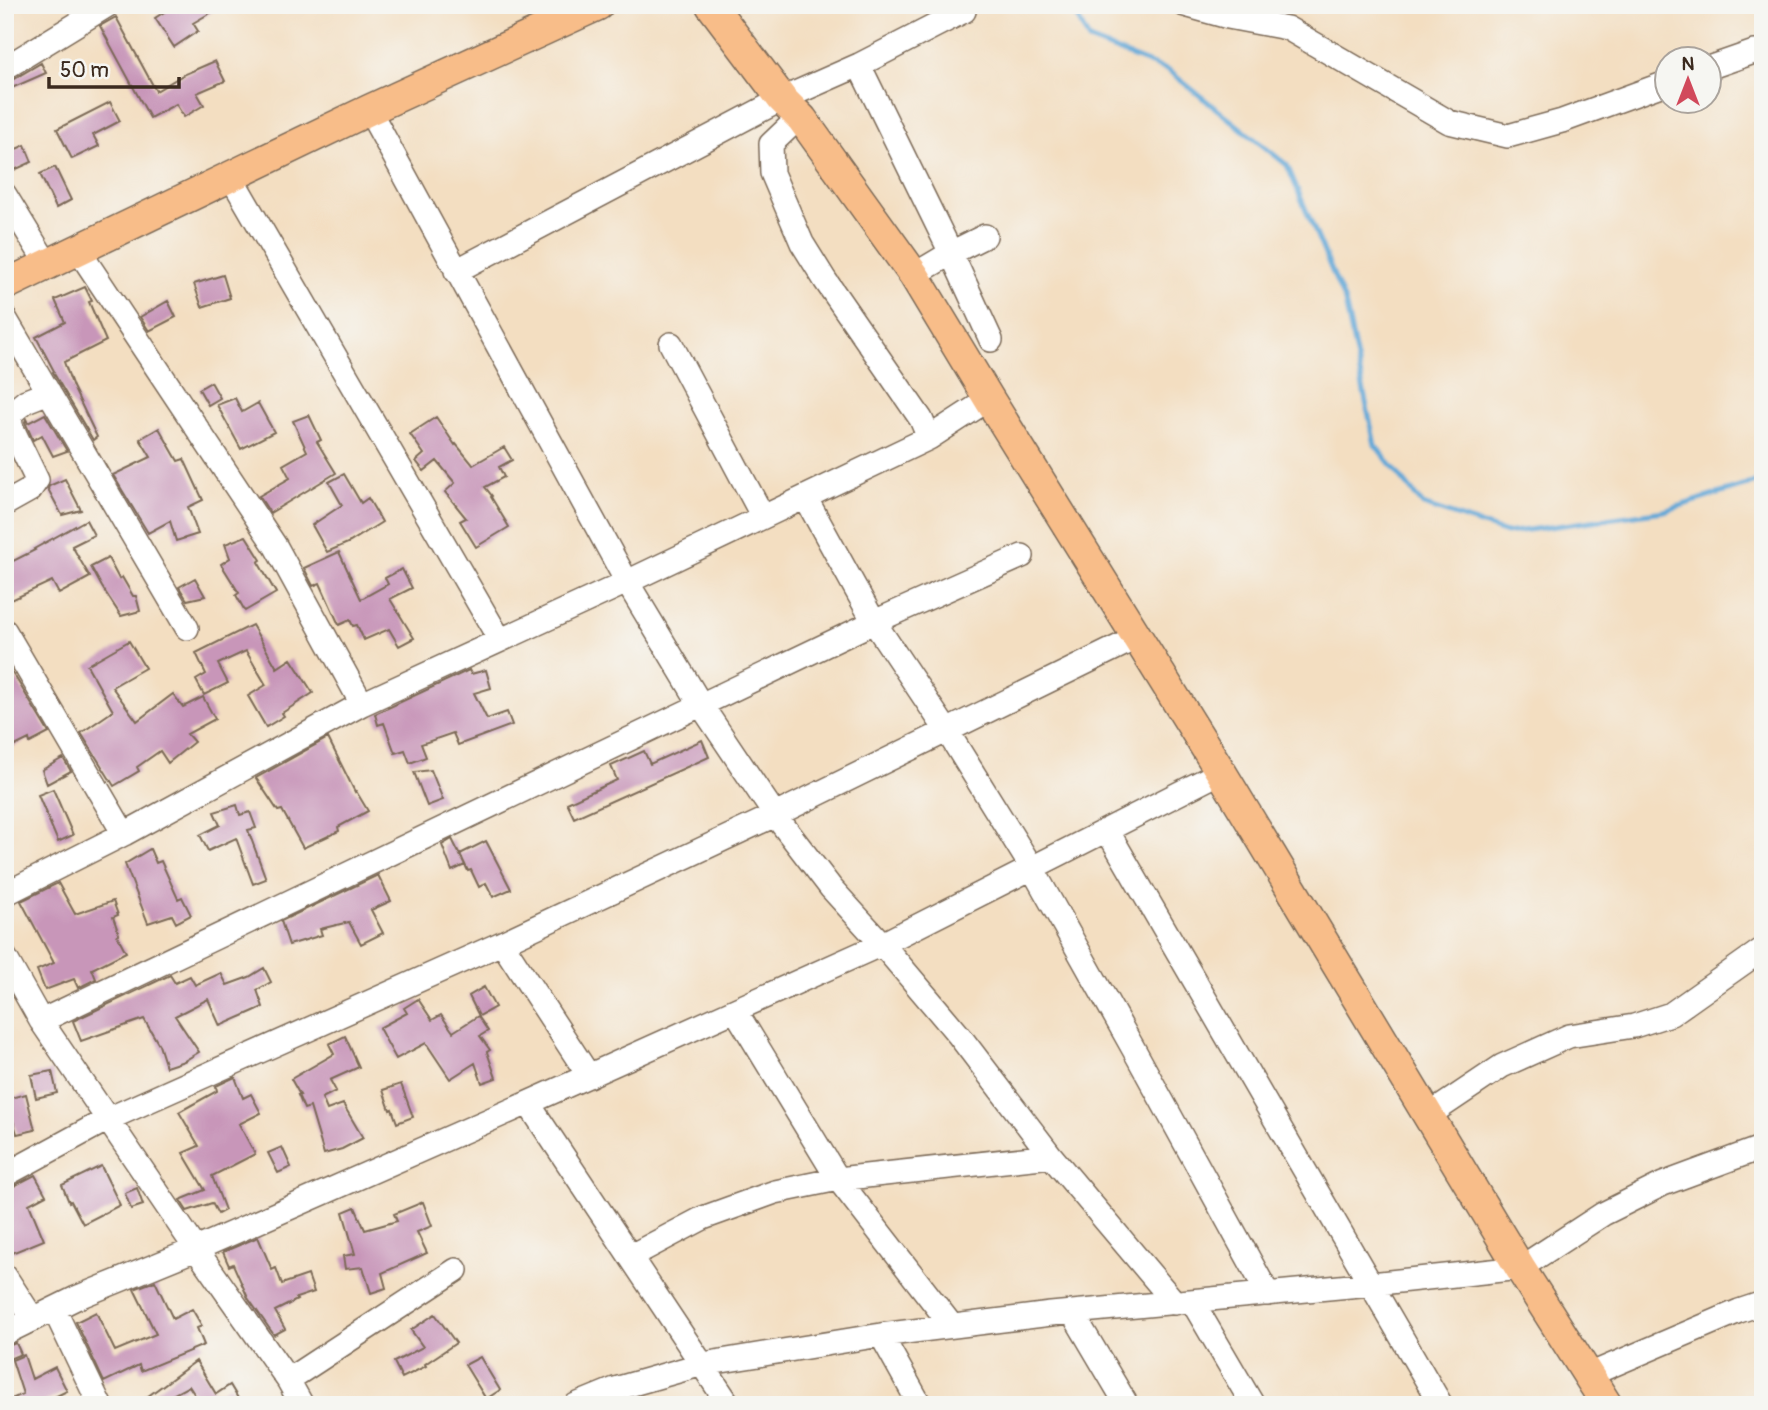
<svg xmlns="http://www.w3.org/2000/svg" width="1768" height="1410" font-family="Pangolin,sans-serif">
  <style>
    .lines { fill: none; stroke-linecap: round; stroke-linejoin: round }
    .stream { stroke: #61a7d7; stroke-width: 5 }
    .building { fill: #c896b9 }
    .minor-casing { stroke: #7b6957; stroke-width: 26 }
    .major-casing { stroke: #7b6957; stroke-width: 33 }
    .minor { stroke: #fff; stroke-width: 23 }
    .major { stroke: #f8bd89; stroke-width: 30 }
  </style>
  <rect width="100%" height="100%" fill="#f6f6f2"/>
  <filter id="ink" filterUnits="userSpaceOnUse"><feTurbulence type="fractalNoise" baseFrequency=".0143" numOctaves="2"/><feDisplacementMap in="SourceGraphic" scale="14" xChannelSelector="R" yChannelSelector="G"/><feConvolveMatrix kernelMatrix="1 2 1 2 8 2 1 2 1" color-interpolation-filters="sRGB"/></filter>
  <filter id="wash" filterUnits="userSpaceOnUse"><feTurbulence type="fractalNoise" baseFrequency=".00686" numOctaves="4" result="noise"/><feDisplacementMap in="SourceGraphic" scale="28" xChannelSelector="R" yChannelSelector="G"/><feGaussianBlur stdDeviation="1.57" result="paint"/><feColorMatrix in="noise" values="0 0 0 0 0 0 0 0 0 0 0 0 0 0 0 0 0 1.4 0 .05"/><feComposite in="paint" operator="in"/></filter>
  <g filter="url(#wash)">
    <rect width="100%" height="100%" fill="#f3dec1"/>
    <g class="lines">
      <path class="stream" d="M1071,5L1089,40L1169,71L1287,165L1345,302L1375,445L1423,505L1506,533L1664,511L1759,481H1763"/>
    </g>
    <g id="blocks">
      <path class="building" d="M175,5H224L193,23L198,31L174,47L155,18Z
        M116,17L156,91L183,75L215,61L225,81L197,93L204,105L184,117L176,104L150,118L100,26Z
        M41,63L46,73L5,91V82L12,80Z
        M110,102L120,121L93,135L99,146L72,159L57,129Z
        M25,145L32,162L10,172L5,161V154Z
        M55,167L71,200L56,208L40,174Z
        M223,275L230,298L202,307L194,284Z
        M85,287L92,301L89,302L106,341L64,362L73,387L97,437L93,440L53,372L54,371L36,337L65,322L55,300Z
        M168,301L176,317L149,331L140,317Z
        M211,382L220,398L208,405L199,389Z
        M235,398L242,412L258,403L274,432L241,449L217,405Z
        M45,414L67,451L53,456L42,435L33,440L25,422L26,419L28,423Z
        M309,415L321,440L317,442L336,473L270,513L259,496L290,478L283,465L307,451L293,421Z
        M436,417L455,445L456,444L473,465L504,447L512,460L499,467L504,477L485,487L492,496L491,497L509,527L476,547L460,521L466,518L445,492L455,483L437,461L424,471L416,461L424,454L410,434Z
        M159,428L178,461L184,459L203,500L188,507L198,534L176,541L170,521L148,533L113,475L151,457L140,439Z
        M344,474L361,503L368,498L382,522L350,542L327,552L312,525L342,505L329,482Z
        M65,479L81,510L62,515L48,489L49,486Z
        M86,520L94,535L72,546L90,577L59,594L52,581L5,603V565L35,550L34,549Z
        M246,536L261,560L258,562L276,593L245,611L236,595L239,593L221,564L230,558L225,544Z
        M339,552L361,599L388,584L385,578L402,569L412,588L390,599L414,638L399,646L389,629L364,640L357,625L353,626L350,620L339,625L320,583L313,586L304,568Z
        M108,558L119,579L122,577L133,596H136L140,611L121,616L102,587L91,567Z
        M195,578L205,596L187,600L179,587Z
        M252,625L277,668L291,659L313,693L282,713L284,716L266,727L248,696L266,685L246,651L218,664L228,683L204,695L196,680L206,674L196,653Z
        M129,641L145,668L112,687L137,721L173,694L183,707L203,697L215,719L187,734L194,742L168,763L160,751L137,767L139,771L114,786L81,733L113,711L87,665Z
        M5,662L14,675L49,733L30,743L29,739L5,751Z
        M469,670L471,674L486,670L491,688L474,693L487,719L507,712L512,725L458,745L453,733L421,744L426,757L410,763L405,750L395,753L384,723L378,725L375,714Z
        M328,738L355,792L356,791L368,811L338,827L339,831L303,848L282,810L278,811L256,778Z
        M702,740L709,757L574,818L567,803L617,780L611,766L644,751L650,764Z
        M63,758L71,771L47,784L42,770Z
        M431,770L443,800L427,806L414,772Z
        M53,789L73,835L58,842L38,795Z
        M237,805L240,815L250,812L256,828L248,830L266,879L253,884L236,838L208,851L200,835L220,825L214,812Z
        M452,839L465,865L452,871L442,845Z
        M486,841L511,889L493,897L486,883L479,887L471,870L468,871L460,854Z
        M150,849L156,863L161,861L178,899L182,897L191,915L176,923L172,915L148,923L125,864Z
        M378,875L391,901L371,910L383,933L361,944L349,922L320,929L322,935L289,945L281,921Z
        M58,883L75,914L113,901L118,915L113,917L119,934L117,935L126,952L92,969L96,979L78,988L74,979L45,990L37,970L54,963L21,901Z
        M264,968L271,982L257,990L263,1007L220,1026L208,999L175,1016L199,1052L184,1061L166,1067L159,1045L144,1019L81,1041L73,1021L170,975L175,983L190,976L195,985L221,973L227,985L249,977Z
        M484,987L495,1007L479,1016L469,996Z
        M418,999L432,1020L441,1015L453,1032L478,1016L488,1031L480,1036L490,1050L487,1052L496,1078L482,1083L475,1063L450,1079L426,1043L396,1059L379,1028L407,1013L404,1008Z
        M345,1036L359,1067L330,1080L336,1091L322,1098L327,1110L343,1104L363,1138L342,1149L324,1154L310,1107L304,1109L298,1095H300L291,1079L334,1054L329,1044Z
        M52,1071L57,1093L36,1098L31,1075Z
        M235,1077L243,1098L251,1094L261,1113L239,1124L255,1154L212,1176L225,1210L218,1214L212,1203L187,1211L180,1200L205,1190L183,1153L199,1146L179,1112L217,1091L216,1086Z
        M401,1084L413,1117L397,1123L392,1109L390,1110L383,1090Z
        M26,1094L35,1130L17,1134L7,1099Z
        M282,1147L291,1167L278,1173L268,1153Z
        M101,1166L120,1205L83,1224L71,1201L69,1202L62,1185Z
        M35,1175L46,1195L29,1204L44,1240L12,1253L5,1237V1189L12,1187Z
        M137,1188L143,1205L131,1209L125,1193Z
        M423,1202L432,1226L417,1232L427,1253L382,1273L386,1288L371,1293L363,1267L345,1269L343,1256L355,1254L343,1212L355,1207L365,1230L397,1221L394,1214Z
        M258,1237L272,1270L276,1268L282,1284L308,1275L314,1292L296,1298L297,1300L275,1311L285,1329L274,1335L248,1298L233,1264L229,1266L223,1252Z
        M155,1281L173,1319L192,1309L202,1326L197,1328L204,1345L141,1371L139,1365L104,1382L76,1322L96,1312L115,1351L156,1334L134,1289Z
        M435,1314L456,1343L425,1364L426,1366L402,1378L394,1362L423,1347L411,1330Z
        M16,1343L21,1354L9,1359L5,1347Z
        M24,1355L32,1379L55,1367L67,1391L38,1405H5V1402L23,1394L12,1360Z
        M480,1357L500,1390L486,1399L465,1365Z
        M196,1361L216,1394L230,1385L242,1405H197L200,1403L189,1386L154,1405H136Z"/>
    </g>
  </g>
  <g filter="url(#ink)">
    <use href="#blocks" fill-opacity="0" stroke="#7b6957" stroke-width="2"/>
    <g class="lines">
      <defs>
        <path id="minor" d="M1185,5L1228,17L1287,28L1449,122L1508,136L1562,121L1666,83
          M859,65L951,253L991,340
          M5,68L108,5
          M1708,68L1754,52H1763
          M369,110L627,582L701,705L775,815L831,888L882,944L958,1034L1051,1156L1175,1303
          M231,177L500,640
          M5,195L47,264
          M79,251L276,547L362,704
          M456,271L782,99L859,65L964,11
          M914,275L951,253L985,236
          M5,318L187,628
          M671,344L763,517
          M929,438L989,399
          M805,497L874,622L947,731L1032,868L1133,1048L1268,1294
          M5,504L30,490L37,480L11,426L10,414L26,401L49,392
          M5,631L124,834
          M1107,830L1441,1405
          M5,894L124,834L362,704L627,582L929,438L921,419L825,280L802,243L772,173L771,144L791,125L802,119
          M502,943L589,1076
          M5,957L41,1021L196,1249L288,1380L302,1405
          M735,1010L838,1179L952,1326
          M41,1021L874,622L1022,556
          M528,1103L729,1405
          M1429,1115L1502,1066L1569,1036L1634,1026L1671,1014L1763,949
          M5,1175L108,1119L502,943L775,815L1138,637
          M631,1256L703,1218L775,1192L838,1179L1051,1156
          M5,1276L33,1319
          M1192,1301L1253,1405
          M54,1309L100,1405
          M1072,1312L1127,1405
          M5,1333L76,1298L196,1249L528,1103L882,944L1221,772
          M881,1335L920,1405
          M1589,1375L1739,1311L1763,1303
          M288,1380L456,1270
          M576,1405L615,1389L703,1364L881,1335L1051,1314L1371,1284L1520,1268L1603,1214L1663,1184L1763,1147"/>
        <path id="major" d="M711,5L782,99L802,119L914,275L989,399L1221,772L1520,1268L1607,1405
          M5,285L369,110L598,5"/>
      </defs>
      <use href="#minor" class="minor-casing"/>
      <use href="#major" class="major-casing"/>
      <use href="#minor" class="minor"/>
      <use href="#major" class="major"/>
    </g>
  </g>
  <rect width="1768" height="1410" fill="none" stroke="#f6f6f2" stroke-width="28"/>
  <g transform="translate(1688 80)"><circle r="33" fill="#f6f6f2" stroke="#aba49d" stroke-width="2"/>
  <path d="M0-5L12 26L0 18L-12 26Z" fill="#d1495b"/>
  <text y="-10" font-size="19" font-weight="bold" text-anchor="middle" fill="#3b2a1e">N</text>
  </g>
  <path d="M49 77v10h130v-10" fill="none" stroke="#3b2a1e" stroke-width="3.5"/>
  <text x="60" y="77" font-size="21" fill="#3b2a1e" stroke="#f6f6f2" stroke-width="5" paint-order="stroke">50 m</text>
</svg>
